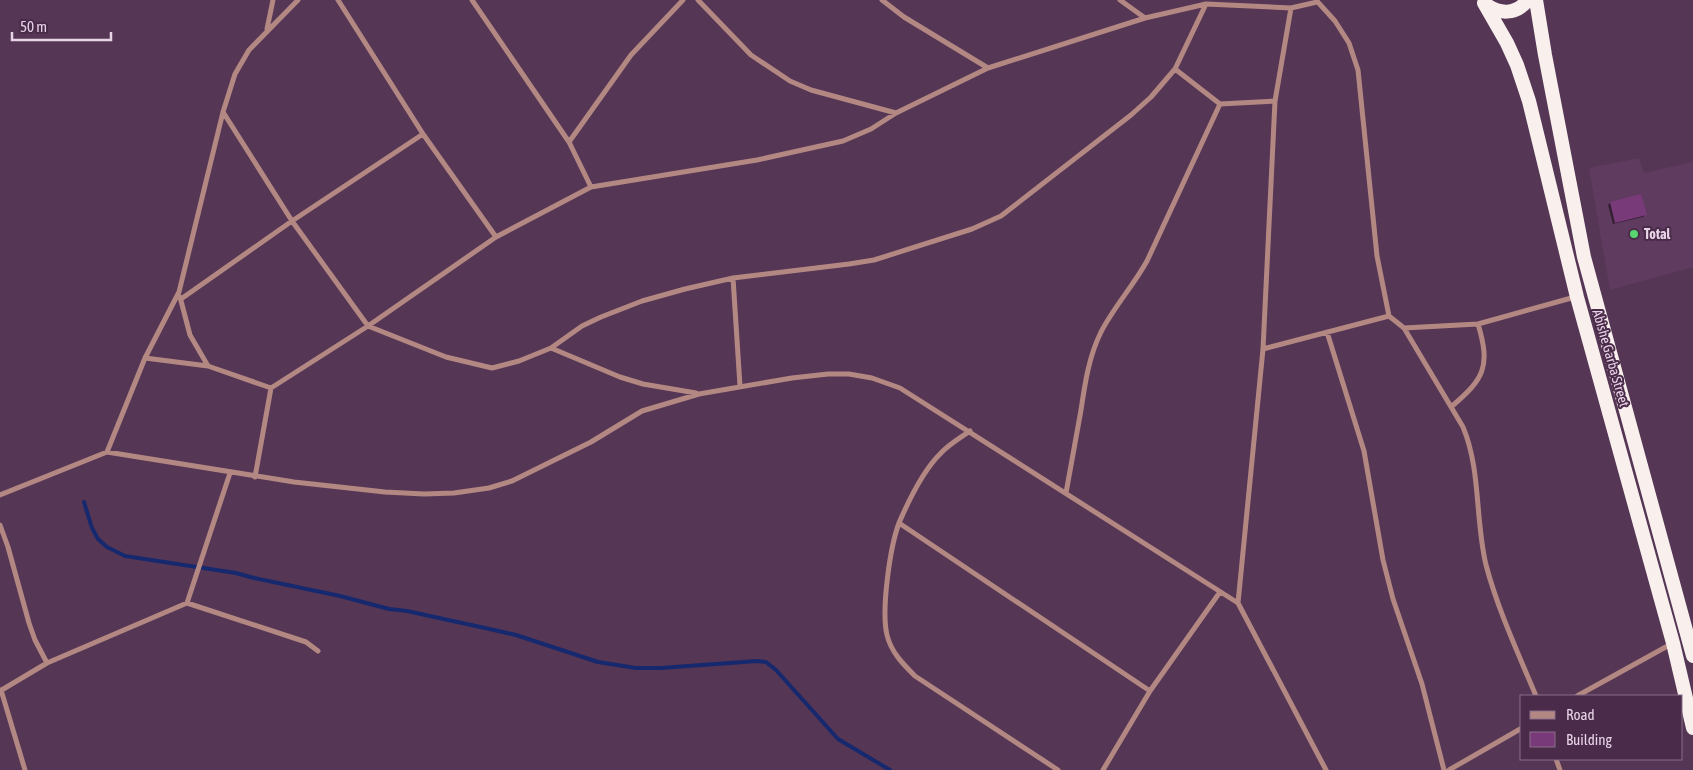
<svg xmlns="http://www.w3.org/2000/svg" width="1693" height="770" font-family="'Asap Condensed',sans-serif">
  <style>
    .built { fill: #603b60 }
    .shadow { fill: #0007 }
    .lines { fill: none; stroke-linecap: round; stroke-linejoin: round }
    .stream { stroke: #16296e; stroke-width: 4 }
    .building { fill: #793a7a }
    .minor { stroke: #b48882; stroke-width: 5 }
    .trunk { stroke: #f9f0ee; stroke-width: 14 }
    .poi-dot { fill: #59d56f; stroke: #4a2b4a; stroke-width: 2 }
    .labels { text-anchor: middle; stroke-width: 4; stroke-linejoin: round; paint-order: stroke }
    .poi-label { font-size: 14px; font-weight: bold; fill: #e8d4e7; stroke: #4a2b4a; text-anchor: start }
    .street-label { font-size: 14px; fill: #e8d4e7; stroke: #4a2b4a }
  </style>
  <rect width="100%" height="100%" fill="#553655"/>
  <path class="built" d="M1639,158L1644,173L1693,162V267L1610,290L1589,168Z"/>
  <path class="shadow" d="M1610,203L1645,215L1643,217L1613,224L1608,205Z"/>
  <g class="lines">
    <path class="stream" d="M84,502L92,528L98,539L107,547L125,556L236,573L254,578L340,596L389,609L407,611L485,628L516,635L598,662L636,668H661L757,661L766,662L776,670L838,739L890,770"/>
  </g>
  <path class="building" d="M1641,194L1647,215L1615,223L1610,202Z"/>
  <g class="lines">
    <path class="minor" d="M338,0L423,134L496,237
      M472,0L569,142L591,187
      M698,0L751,55L790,81L811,90L896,113
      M882,0L904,17L988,68
      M1120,0L1145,18
      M1316,0L1335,21L1349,43L1358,70L1377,256L1389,316L1404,328L1463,427C1481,470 1475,519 1486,565C1498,610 1518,653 1536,696
      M267,29L273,0
      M1175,69L1220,104L1275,101
      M223,112L292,221L368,326L446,357L492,368L519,361L551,348L582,326L601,317L642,301L685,289L733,278L849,264L874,260L972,229L1001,216L1131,115L1151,97L1175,69L1206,4
      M569,142L631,55L683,0
      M733,278L740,386
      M180,297L190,335L208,366
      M181,299L292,221L423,134
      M1404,328L1478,324L1575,297
      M1327,332L1364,451L1383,560L1393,599L1422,684L1444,770
      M551,348L620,377L643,384L696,393
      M1263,349L1389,316
      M145,358L208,366L271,388
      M1451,407C1484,379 1491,367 1478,324
      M970,431C960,438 948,445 940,454C924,470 908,502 899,523C890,547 881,610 887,635C891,652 903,664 915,676L1058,770
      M107,452L145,358L179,292L223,112L235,74L249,50L298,0
      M255,477L271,388L368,326L496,237L591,187L757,160L843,141L871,129L896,113L988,68L1145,18L1206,4L1291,8L1317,2
      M1066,493C1071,465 1076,437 1081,410C1085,383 1089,356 1101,332C1114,307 1133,286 1147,261L1220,104
      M0,495L107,452L294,482L385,492L424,494L454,493L489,488L512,481L591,442L642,411L699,394L792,378L828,374H849L872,378L900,388L1238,603L1326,770
      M899,523L1150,691
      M0,525L8,547L29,623L35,640L47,663
      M187,603L230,473
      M1238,603L1263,349L1275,101L1291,8
      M1,690L25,770
      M0,691L47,663L187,603L306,642L318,651
      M1577,696L1673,643
      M1556,759L1560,770
      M1103,770L1150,691L1220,592
      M1449,770L1522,728"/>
    <path class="trunk" d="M1536,0L1545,55L1584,257L1693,656
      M1484,3L1507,43L1517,65L1529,101L1577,297L1673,643L1693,728
      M1484,3C1499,15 1516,15 1528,0"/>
  </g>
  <circle class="poi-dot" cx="1634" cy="234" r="5"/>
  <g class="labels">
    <g class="poi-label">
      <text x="1644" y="239">Total</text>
    </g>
    <g class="street-label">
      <text transform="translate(1611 358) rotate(74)" y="5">Abishe Garba Street</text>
    </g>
  </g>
  <rect x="1520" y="695" width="162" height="65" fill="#4a2b4a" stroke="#896f89"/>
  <rect x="1530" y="711" width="25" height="8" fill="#b48882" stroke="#896f89"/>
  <text x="1566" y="720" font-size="15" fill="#e8d4e7">Road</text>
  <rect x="1530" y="732" width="25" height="15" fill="#793a7a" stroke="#896f89"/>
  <text x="1566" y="745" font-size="15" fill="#e8d4e7">Building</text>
  <path d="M12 32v8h99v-8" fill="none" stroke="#e8d4e7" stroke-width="2.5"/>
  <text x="20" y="32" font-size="15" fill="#e8d4e7" stroke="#4a2b4a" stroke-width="4" paint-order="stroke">50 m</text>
</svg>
